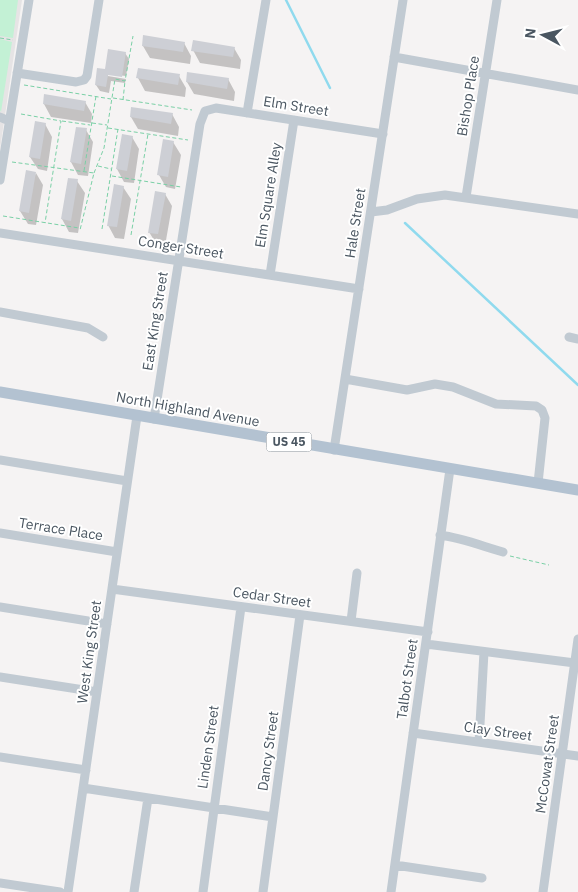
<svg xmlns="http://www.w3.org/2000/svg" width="578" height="892" font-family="'IBM Plex Sans',sans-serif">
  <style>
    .education { fill: #e6e4e5 }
    .green { fill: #c3f1d5 }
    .shadow { fill: #0003 }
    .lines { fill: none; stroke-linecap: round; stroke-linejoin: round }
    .stream { stroke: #90daee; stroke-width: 2.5 }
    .building { fill: #cdcfd5 }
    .path { stroke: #7ad0a6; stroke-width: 1; stroke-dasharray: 4 2.5; stroke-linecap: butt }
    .minor { stroke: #c1cad2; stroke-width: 9 }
    .major { stroke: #b3c2d1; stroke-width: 11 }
    .labels { text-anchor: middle; stroke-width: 4; stroke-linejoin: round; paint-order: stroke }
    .shield { fill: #fff; stroke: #808990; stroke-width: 1 }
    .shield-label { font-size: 12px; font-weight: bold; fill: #4a5661 }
    .street-label { font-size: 14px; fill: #4a5661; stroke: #fff }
  </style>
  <rect width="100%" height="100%" fill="#f5f3f3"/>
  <path class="education" d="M0,0H22L0,149Z"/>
  <path class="green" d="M0,0H18L13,38L0,36Z
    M0,39L12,42L1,112L0,110Z"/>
  <path class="shadow" d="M184,43L191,56L190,64L150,58L143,46Z
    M234,48L241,60L240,69L200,63L193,50Z
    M125,53L129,59L126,76L108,74V76L126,79L125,83L111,81L109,93L100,91L96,85L106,71Z
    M179,76L186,88L185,97L145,91L138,78Z
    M228,79L235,92L234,101L194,94L187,82Z
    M45,96L85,102L92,114L91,123L51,117L44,104Z
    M172,114L179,127L178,136L138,129L131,117Z
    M45,124L52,137L47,171L38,169L30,157Z
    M86,130L93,142L88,176L78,175L71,162Z
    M123,135L132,137L139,149L134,183L124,182L117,169Z
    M173,142L181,155L175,189L166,187L159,175Z
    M36,173L43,185L36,225L28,224L20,211Z
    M77,181L85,193L78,233L69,232L62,219Z
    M123,187L131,199L124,239L115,238L108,225Z
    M165,194L172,206L165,246L157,245L149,232Z"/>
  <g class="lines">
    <path class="stream" d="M286,0L330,88
      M405,223L578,385"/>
  </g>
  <path class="building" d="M143,35L185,42L183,52L142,46Z
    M193,40L235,47L233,57L191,51Z
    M108,49L126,52L122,77L108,75L106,87L95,85L97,68L105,69Z
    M138,68L180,74L178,85L136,78Z
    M187,72L229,78L227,89L186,82Z
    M44,94L86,101L84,111L43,104Z
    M131,107L173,113L171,124L130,117Z
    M35,121L46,123L40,159L29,157Z
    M76,127L87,128L81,164L70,162Z
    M122,134L133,136L127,171L116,169Z
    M163,139L174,141L168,177L157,175Z
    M26,170L36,172L29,213L19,211Z
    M68,178L78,179L71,221L61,219Z
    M114,184L124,186L117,227L107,226Z
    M155,191L166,193L158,234L148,233Z"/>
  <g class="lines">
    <path class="path" d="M0,38L13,40
      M24,85L111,99
      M113,98L192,110
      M123,100L125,81
      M21,114L61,121L45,223
      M62,121L90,125
      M92,123L107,125
      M108,128L188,140
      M12,162L94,173L80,230
      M98,166L111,169
      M84,171L96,96
      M94,173L104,148L115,79L125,81L133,36
      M112,176L181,187
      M3,216L79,228
      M102,229L118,129
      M131,235L148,134
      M510,556L549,565"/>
    <path class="minor" d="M394,57L578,90
      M17,73L76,82L84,80L87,76L99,0
      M247,113L266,0
      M0,117L9,121
      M0,180L29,0
      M466,197L497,0
      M371,212L387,210L417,199L445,195L578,214
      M0,233L359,289
      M270,275L294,120
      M0,312L88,328L103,337
      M569,337L578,339
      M345,379L407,390L435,384L453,387L496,404L536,406L542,410L545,418L538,483
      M154,419L200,124L205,111L216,108L383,134
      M334,450L403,0
      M0,460L127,481
      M0,533L117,552
      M440,535C462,538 482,546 503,552
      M112,589L428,632
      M0,607L107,624
      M351,621L357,573
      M426,644L575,663
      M0,677L97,692
      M413,733L578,756
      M479,742L484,652
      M0,757L86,770
      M83,788L273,817
      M395,865L482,878
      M0,883L60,892
      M68,892L137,416
      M134,892L148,798
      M203,892L241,607
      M263,892L300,615
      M391,892L450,469
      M543,892L578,639"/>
    <path class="major" d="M0,392L578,490"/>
  </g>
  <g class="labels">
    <rect class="shield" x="266.5" y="432.5" width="45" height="19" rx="4"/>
    <g class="shield-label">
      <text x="289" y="446">US 45</text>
    </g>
    <g class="street-label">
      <text transform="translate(468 96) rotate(-81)" y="5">Bishop Place</text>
      <text transform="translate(296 106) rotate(9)" y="5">Elm Street</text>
      <text transform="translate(268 195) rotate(-81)" y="5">Elm Square Alley</text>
      <text transform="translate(355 223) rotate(-81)" y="5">Hale Street</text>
      <text transform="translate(181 247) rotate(9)" y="5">Conger Street</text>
      <text transform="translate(155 321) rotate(-81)" y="5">East King Street</text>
      <text transform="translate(188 409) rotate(10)" y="5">North Highland Avenue</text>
      <text transform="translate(61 529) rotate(9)" y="5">Terrace Place</text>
      <text transform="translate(272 597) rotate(8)" y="5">Cedar Street</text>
      <text transform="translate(89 652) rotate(-82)" y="5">West King Street</text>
      <text transform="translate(407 679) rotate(-82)" y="5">Talbot Street</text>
      <text transform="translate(498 731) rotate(8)" y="5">Clay Street</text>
      <text transform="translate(208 747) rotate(-82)" y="5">Linden Street</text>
      <text transform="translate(268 751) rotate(-82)" y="5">Dancy Street</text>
      <text transform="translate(547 764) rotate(-82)" y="5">McCowat Street</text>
    </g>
  </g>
  <g transform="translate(543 35) rotate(277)" stroke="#ffffff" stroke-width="4" paint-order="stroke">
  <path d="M0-4L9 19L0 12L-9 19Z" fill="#4a5661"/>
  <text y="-8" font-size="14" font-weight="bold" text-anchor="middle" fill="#4a5661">N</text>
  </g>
</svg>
